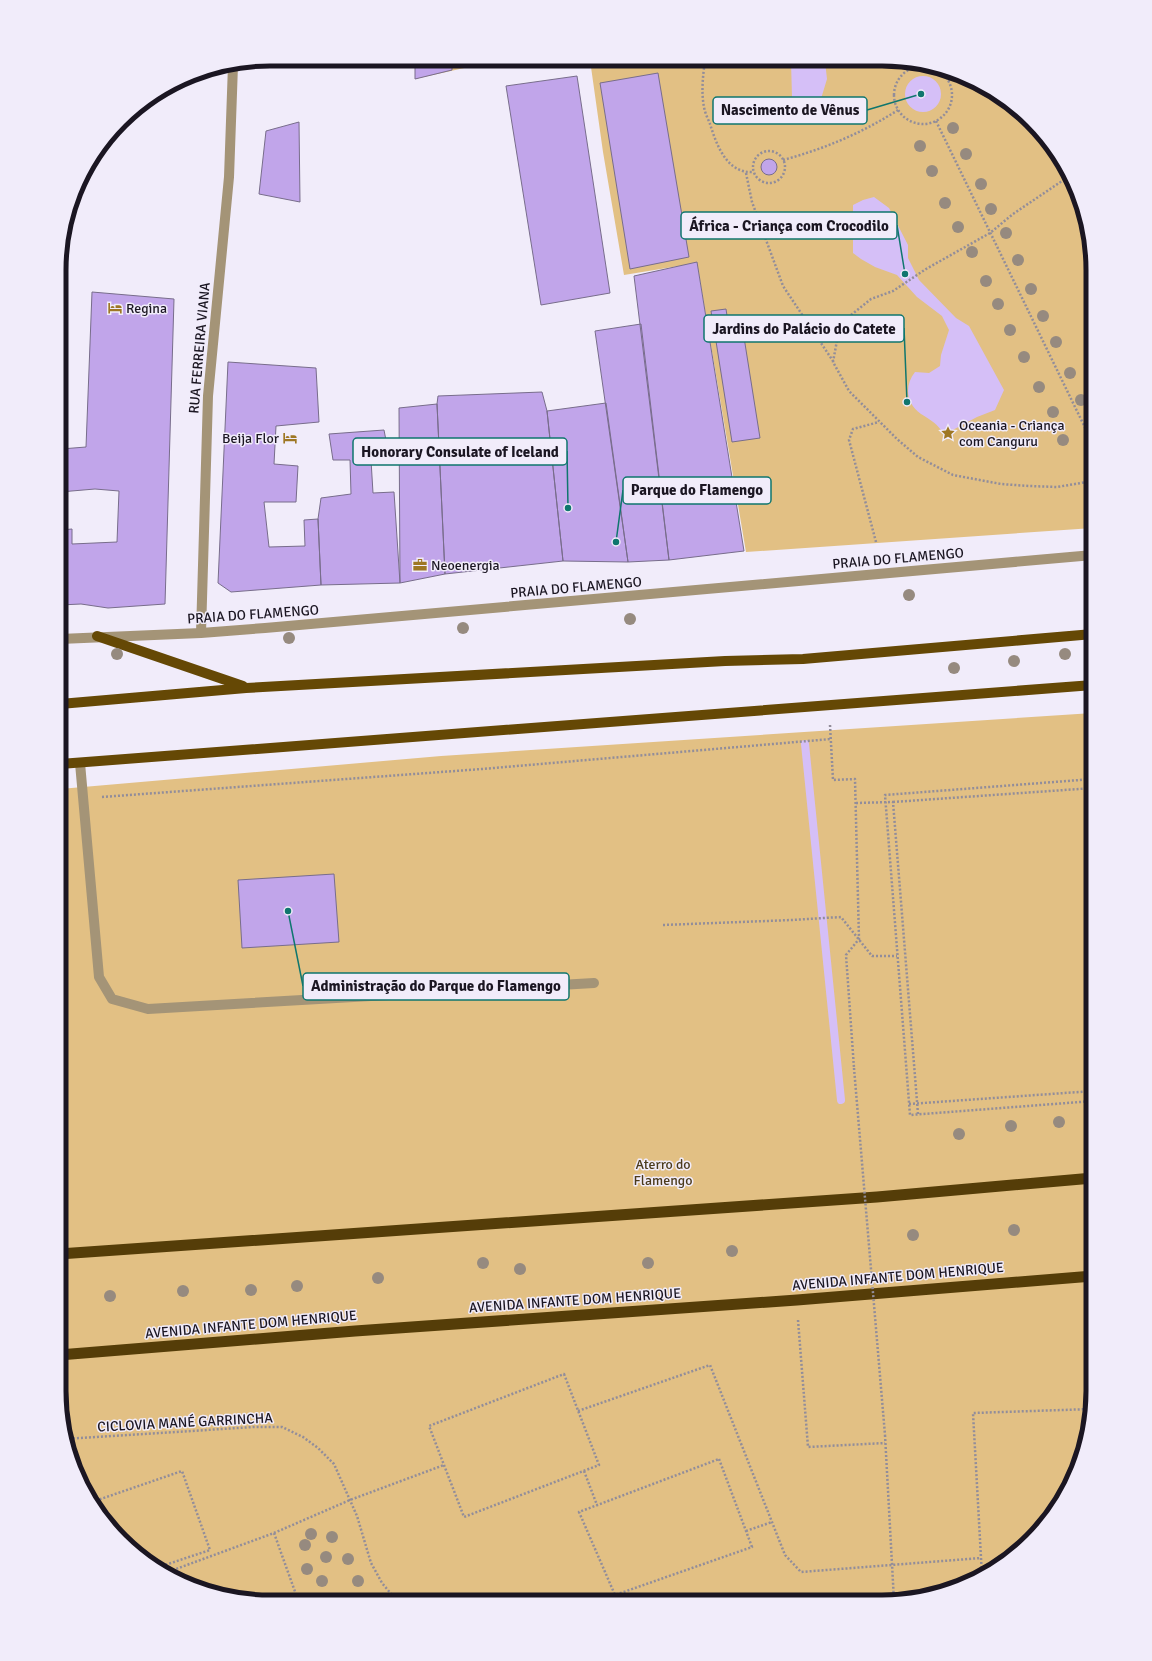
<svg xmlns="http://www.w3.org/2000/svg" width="1152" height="1661" font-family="Signika,sans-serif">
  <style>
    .green { fill: #e2c084 }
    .water { fill: #d5bff7 }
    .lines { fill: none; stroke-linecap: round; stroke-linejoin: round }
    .stream { stroke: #d5bff7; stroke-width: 8 }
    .building { fill: #c1a5ea; stroke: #786d8b }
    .path { stroke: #928d9a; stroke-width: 2.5; stroke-dasharray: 2 2; stroke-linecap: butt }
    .service { stroke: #a49477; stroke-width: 10 }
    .minor { stroke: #a49477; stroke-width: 10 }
    .primary { stroke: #654805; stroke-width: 10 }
    .trunk { stroke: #553d08; stroke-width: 11 }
    .path-bridge { stroke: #928d9a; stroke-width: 2.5; stroke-dasharray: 2 2; stroke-linecap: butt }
    .tree { fill: #968a7f }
    .labels { text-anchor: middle; stroke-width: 3; stroke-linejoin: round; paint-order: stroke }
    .poi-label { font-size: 14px; fill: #1b1622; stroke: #f1ecfa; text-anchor: start }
    .street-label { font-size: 14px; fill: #1b1622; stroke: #f1ecfa }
    .park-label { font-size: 14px; fill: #4b3a1b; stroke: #f1ecfa }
    .rim { fill: none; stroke: #1b1622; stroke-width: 5 }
    .leader { fill: none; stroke: #0f766e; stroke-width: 1.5 }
    .callout-dot { fill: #0f766e; stroke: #f1ecfa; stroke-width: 1.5 }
    .callout { fill: #f1ecfa; stroke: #0f766e; stroke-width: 1.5 }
    .callout-label { font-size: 15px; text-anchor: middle; font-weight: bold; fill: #1b1622 }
  </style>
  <rect width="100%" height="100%" fill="#f1ecfa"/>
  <path class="green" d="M415,59L500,60L415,79Z
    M590,60L910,61L963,75L1010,102L1049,141L1071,177L1086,216L1093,270V528L746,552L697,263L624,275L603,152Z
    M1093,713V1405L1082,1459L1057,1508L1021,1550L975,1580L923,1598L882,1602L243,1600L189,1586L153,1566L111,1530L81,1484L63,1432L59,1391L60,789L441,756Z"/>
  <path class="water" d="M791,61H825L827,79L817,112L808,117L792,97Z
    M905 94a18 18 0 1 1 36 0a18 18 0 1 1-36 0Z
    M874,197L889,208L908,245V258L919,280L956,318L969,326L1004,390L995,410L977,417L949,432L941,430C935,422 929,419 921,414C906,403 904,386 915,372L929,373L940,366L941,355L949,330L942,316L917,297L897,275L875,267L861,259L853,253V205L863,200Z"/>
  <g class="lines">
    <path class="stream" d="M805,744L841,1100"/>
  </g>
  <path class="building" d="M415,59L452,60V70L415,79Z
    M658,73L689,257L630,269L600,83Z
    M577,76L610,293L541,305L506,86Z
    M299,122L300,202L259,194L266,131Z
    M761 167a8 8 0 1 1 16 0a8 8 0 1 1-16 0Z
    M697,262L744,551L669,560L634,276Z
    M92,292L174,299L165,604L108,608L81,604L60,605L61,530L72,529V544L117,542L119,491L95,489L60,492L61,449L86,447Z
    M726,309L729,329L714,331L711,311Z
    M641,324L669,560L628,562L595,331Z
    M743,331L760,438L732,442L715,335Z
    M228,362L316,368L319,422L276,426L274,464L298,466L296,502H264L269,547L305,546L304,520L318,519L321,585L231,592L218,583Z
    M542,392L547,411L563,561L445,574L437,404L438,396Z
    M606,403L628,562L563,561L547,411Z
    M437,404L445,574L400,583L399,408Z
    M384,430L389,456L371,460L373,493L394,492L400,583L321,585L318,519L321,498L351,494L350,460H333L329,434Z
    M334,874L339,942L242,948L238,880Z"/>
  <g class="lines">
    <path class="path" d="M705,60C703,75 701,92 704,107C705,113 708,119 710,124C717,146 727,174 754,172
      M912,62L915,67
      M894 95a29 29 0 1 1 58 0a29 29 0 1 1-58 0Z
      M948,81L966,77
      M936,121L1093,444
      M1039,131L1065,179
      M753 167a16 16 0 1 1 32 0a16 16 0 1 1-32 0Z
      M783,160C824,149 862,133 898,110
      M746,173L752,202L783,286L833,361
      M1087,221L1065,179L1013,214L990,233L926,269L893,291L871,299L846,319L838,335L833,362L849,391L897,439L918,457L953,475L1001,484L1029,486L1057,487L1093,481
      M876,542L849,440L853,429L879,422
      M830,725L833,780L855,779L859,939L846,955L854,1068
      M102,797L482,769L831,739
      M893,802L1093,788
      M856,803L893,802L918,1114
      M663,925L792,920L841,917L872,956H897
      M1093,1101L910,1115L885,795L1093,779
      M909,1104L1093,1091
      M798,1320L808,1447L885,1443
      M564,1374L599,1465L464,1517L429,1426Z
      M578,1411L710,1365L785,1555L801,1572L981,1558
      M885,1435L894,1601
      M65,1439L254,1427H282L303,1437L318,1448L334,1464L357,1516L371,1563L382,1583L397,1601
      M719,1459L752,1547L615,1595L579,1512Z
      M584,1471L597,1505
      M92,1502L182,1471L210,1550L156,1568
      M746,1531L772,1522
      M274,1533L298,1600
      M165,1573L274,1533L350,1500L444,1465
      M982,1576L973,1413L1092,1409"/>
    <path class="service" d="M80,763L99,977L112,999L148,1009L594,983"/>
    <path class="minor" d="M201,633L208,396L229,177L233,65
      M60,639L201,633L265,628L1093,555"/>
    <path class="primary" d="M97,636L243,686
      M60,704L246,688L725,661L803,659L1093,634
      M60,764L1093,685"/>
    <path class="trunk" d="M59,1254L877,1197L1093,1178
      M59,1355L355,1331L797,1300L1093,1276"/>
    <path class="path-bridge" d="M854,1068L885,1435"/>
  </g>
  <g class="tree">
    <circle cx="953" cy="128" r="6"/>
    <circle cx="920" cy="146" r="6"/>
    <circle cx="966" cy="154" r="6"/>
    <circle cx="932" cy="171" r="6"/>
    <circle cx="981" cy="184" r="6"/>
    <circle cx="945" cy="203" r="6"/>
    <circle cx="991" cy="209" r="6"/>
    <circle cx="958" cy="227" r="6"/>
    <circle cx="1006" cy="233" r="6"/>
    <circle cx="972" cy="252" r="6"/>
    <circle cx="1018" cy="260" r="6"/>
    <circle cx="986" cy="281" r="6"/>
    <circle cx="1031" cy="289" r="6"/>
    <circle cx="998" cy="304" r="6"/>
    <circle cx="1043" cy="316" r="6"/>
    <circle cx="1010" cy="330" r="6"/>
    <circle cx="1056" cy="342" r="6"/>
    <circle cx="1024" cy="357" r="6"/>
    <circle cx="1070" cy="373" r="6"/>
    <circle cx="1039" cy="387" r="6"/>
    <circle cx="1081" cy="400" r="6"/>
    <circle cx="1053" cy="412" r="6"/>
    <circle cx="1063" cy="440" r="6"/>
    <circle cx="909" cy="595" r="6"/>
    <circle cx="630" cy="619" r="6"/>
    <circle cx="463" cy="628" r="6"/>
    <circle cx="289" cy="638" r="6"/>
    <circle cx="117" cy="654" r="6"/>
    <circle cx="1065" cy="654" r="6"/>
    <circle cx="1014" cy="661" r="6"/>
    <circle cx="954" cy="668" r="6"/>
    <circle cx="1059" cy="1122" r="6"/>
    <circle cx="1011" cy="1126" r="6"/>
    <circle cx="959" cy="1134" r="6"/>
    <circle cx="1014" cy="1230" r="6"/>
    <circle cx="913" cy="1235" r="6"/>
    <circle cx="732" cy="1251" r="6"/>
    <circle cx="483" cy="1263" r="6"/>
    <circle cx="648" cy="1263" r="6"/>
    <circle cx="520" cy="1269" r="6"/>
    <circle cx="378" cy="1278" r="6"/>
    <circle cx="297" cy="1286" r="6"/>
    <circle cx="251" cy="1290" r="6"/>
    <circle cx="183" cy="1291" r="6"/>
    <circle cx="110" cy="1296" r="6"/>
    <circle cx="311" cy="1534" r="6"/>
    <circle cx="332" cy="1537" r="6"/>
    <circle cx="305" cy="1545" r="6"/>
    <circle cx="326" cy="1557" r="6"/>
    <circle cx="348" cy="1559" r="6"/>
    <circle cx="307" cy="1569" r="6"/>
    <circle cx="322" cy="1581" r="6"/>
    <circle cx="358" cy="1581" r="6"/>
  </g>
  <defs>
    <symbol id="hotel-bare" viewBox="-9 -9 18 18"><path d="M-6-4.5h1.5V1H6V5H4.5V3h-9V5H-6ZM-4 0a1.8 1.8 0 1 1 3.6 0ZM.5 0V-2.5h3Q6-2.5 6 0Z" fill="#9e7724" stroke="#f1ecfa" stroke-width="2.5" paint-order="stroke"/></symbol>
    <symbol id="sight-bare" viewBox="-9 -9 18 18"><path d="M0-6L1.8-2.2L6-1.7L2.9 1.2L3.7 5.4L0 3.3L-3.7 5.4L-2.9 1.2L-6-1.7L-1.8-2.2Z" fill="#9e7724" stroke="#f1ecfa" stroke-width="2.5" paint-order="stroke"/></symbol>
    <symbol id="office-bare" viewBox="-9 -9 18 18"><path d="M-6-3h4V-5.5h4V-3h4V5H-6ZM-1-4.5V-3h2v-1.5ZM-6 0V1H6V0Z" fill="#9e7724" stroke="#f1ecfa" stroke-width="2.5" paint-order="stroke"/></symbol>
  </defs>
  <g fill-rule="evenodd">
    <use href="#hotel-bare" x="105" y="298" width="20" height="20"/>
    <use href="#sight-bare" x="938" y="423" width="20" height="20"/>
    <use href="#hotel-bare" x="280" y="428" width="20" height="20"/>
    <use href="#office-bare" x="410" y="555" width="20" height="20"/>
  </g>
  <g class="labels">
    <g class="poi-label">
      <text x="126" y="313">Regina</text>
      <text x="959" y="430">Oceania - Criança<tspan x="959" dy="16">com Canguru</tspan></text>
      <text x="279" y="443" text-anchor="end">Beija Flor</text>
      <text x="431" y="570">Neoenergia</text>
    </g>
    <g class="street-label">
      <text transform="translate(199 348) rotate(-85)" y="5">RUA FERREIRA VIANA</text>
      <text transform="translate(898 558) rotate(-5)" y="5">PRAIA DO FLAMENGO</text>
      <text transform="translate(576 587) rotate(-5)" y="5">PRAIA DO FLAMENGO</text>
      <text transform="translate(253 614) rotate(-4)" y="5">PRAIA DO FLAMENGO</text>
      <text transform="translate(898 1276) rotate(-5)" y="5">AVENIDA INFANTE DOM HENRIQUE</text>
      <text transform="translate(575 1300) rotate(-4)" y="5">AVENIDA INFANTE DOM HENRIQUE</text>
      <text transform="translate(251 1324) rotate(-5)" y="5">AVENIDA INFANTE DOM HENRIQUE</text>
      <text transform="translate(185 1422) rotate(-3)" y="5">CICLOVIA MANÉ GARRINCHA</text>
    </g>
    <g class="park-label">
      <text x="663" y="1169">Aterro do<tspan x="663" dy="16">Flamengo</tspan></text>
    </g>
  </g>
  <path d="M0 0H1152V1661H0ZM270 66H882A204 204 0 0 1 1086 270V1391A204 204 0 0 1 882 1595H270A204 204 0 0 1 66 1391V270A204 204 0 0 1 270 66Z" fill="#f1ecfa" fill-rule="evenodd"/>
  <path class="rim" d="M270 66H882A204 204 0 0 1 1086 270V1391A204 204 0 0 1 882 1595H270A204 204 0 0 1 66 1391V270A204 204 0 0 1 270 66Z"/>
  <path class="leader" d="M921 94L867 110M905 274L897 225M907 402L904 328M568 508L567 451M616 542L623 490M288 911L303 986"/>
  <g class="callout-dot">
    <circle cx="921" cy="94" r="4"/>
    <circle cx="905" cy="274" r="4"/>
    <circle cx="907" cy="402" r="4"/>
    <circle cx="568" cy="508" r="4"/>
    <circle cx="616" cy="542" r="4"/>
    <circle cx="288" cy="911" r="4"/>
  </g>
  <g class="callout">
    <rect x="713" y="97" width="154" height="27" rx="4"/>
    <rect x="681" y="212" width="216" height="27" rx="4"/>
    <rect x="704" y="315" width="200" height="27" rx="4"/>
    <rect x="353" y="438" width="214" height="27" rx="4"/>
    <rect x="623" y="477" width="148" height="27" rx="4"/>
    <rect x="303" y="973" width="266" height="27" rx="4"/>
  </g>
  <g class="callout-label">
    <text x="790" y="115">Nascimento de Vênus</text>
    <text x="789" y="231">África - Criança com Crocodilo</text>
    <text x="804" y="334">Jardins do Palácio do Catete</text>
    <text x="460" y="457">Honorary Consulate of Iceland</text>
    <text x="697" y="495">Parque do Flamengo</text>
    <text x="436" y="991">Administração do Parque do Flamengo</text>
  </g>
</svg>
